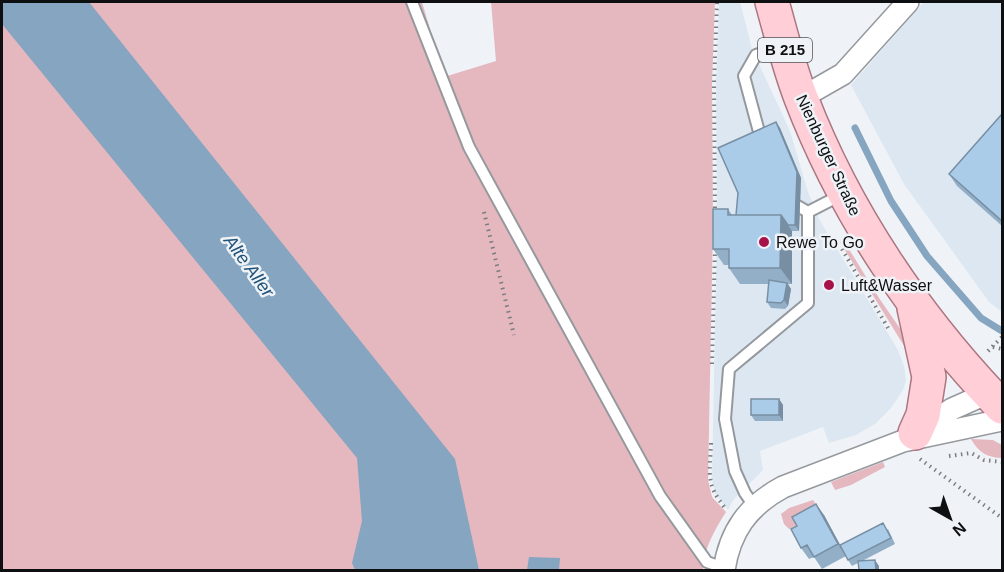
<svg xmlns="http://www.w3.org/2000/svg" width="1004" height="572" font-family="Arial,sans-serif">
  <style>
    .built { fill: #dce7f1 }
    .green { fill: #e5b7be }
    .water { fill: #85a5c0 }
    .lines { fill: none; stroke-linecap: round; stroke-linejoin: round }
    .stream { stroke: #85a5c0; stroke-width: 7 }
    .lane-casing { stroke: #95999d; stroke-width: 14 }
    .street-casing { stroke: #95999d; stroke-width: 24 }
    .primary-casing { stroke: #ab7680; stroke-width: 36 }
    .path { stroke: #7a7d80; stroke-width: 4; stroke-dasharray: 1.5 4.5; stroke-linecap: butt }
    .lane { stroke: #fff; stroke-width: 10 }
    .street { stroke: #fff; stroke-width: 21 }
    .primary { stroke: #ffced7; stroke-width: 33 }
    .wall { fill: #93afc8 }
    .shaded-wall { fill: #788fa3 }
    .building { fill: #abcce9; stroke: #788fa3; stroke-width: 1.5 }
    .poi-dot { fill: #a71249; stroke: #eff3f7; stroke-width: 2 }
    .labels { text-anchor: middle; stroke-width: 5; stroke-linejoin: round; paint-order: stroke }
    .shield { fill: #eff3f7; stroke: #525356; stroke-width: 1.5 }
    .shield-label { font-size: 15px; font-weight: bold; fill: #0e0f11 }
    .street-label { font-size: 16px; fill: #0e0f11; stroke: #eff3f7 }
    .poi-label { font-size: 16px; fill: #0e0f11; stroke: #eff3f7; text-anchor: start }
    .water-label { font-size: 18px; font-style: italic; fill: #21537a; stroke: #eff3f7 }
  </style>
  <rect width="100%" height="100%" fill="#eff3f7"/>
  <path class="built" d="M719,2H740L752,49L790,131L808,192L819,219L898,350L904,366L906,381L903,390L891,408L875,424L856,435L829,443L823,427L760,451L763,470L733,500L728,510L715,493L712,479L717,227L716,84Z
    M924,2H1002V312L989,302L904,184L851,85Z"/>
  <path class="green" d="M2,2H422L444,77L496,61L491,2H715L712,83L713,225L708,480L712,497L726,512C714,531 704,548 703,570H2Z
    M844,241L879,298L910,343L909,354L840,242Z
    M971,439L993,440L1002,445V458C988,458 978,452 971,439Z
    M883,462L885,467L851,485L835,490L831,482Z
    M813,500L822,514L789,529L784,524L781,514L789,508Z"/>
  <path class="water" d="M2,2H89L455,459L479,570H355L352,563L362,521L357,458L2,24Z
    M529,557L560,558L559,570H527Z"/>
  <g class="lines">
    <path class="stream" d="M855,128L891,201L927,256L981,318L1002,331"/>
    <defs>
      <path id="lane" d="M412,2L469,147L660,496L707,562L724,568
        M762,143L744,76L756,55L781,47
        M789,201L808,212L841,195
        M754,506L745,493L735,471L725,419L729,369L808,303V212"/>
      <path id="street" d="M801,98L843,74L908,2
        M916,433L952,409L988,393
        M724,570C730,531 748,506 783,487L903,441L1002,420"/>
      <path id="primary" d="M772,2C781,34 789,67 801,98C845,213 917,319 1002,407
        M914,308L929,377L923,415L915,433"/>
    </defs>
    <use href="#lane" class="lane-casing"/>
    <use href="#street" class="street-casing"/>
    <use href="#primary" class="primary-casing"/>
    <path class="path" d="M484,212L514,335
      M715,214L714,84L717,2
      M842,249L888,328
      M993,347L1002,349
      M988,351L1002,337
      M712,364L715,248
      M711,443C710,474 705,484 726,509
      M949,456L971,453L984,460L1002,462
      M920,459L1002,518"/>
    <use href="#lane" class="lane"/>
    <use href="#street" class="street"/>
    <use href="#primary" class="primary"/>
  </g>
  <path class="wall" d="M1002,114V226L957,186L949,174Z
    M776,122L780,128L801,178L799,231H792V284H788L791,289L788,306L785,309L771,308L767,302L769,284H740L729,268V265H724L713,249L728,209L732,215H736Z
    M779,399L783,405V421H755L751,415Z
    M824,515L846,556L822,569L814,557L809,559L801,548Z
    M888,529L895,544L862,561L879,566V570H859L858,563L852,566L848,560Z"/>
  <path class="shaded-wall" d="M776,122L780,128L801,178L799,231L795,225Z
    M781,215L792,231V284L780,268Z
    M787,283L791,289L788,306L784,300Z
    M779,399L783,405V421L779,415Z
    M816,504L824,515L846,556L838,544Z
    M875,560L879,566V570H876Z"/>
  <path class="building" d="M1002,114V221L949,174Z
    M776,122L797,172L795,225H788L781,215H736L738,193L718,148Z
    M713,209H728V215H781L780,268H729V249H713Z
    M769,280L787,283L784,300L781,303L767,302Z
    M751,399H779V415H751Z
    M816,504L838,544L814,557L807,545L801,548L791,529L797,526L792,517Z
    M883,523L891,538L848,560L840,545Z
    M875,560L876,570H859L858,561Z"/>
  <g class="poi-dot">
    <circle cx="764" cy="242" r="6"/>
    <circle cx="829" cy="285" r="6"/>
  </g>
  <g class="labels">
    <rect class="shield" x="758" y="38" width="54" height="24" rx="4.5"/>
    <g class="shield-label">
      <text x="785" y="55">B 215</text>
    </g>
    <g class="street-label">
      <text transform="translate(829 155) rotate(65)" y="6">Nienburger Straße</text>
    </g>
    <g class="poi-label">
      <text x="776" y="248">Rewe To Go</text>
      <text x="841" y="291">Luft&amp;Wasser</text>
    </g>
    <g class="water-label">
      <text transform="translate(249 266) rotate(54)" y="6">Alte Aller</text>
    </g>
  </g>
  <rect width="1004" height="572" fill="none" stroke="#0e0f11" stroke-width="6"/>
  <g transform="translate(950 518) rotate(140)" stroke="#eff3f7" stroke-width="4.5" paint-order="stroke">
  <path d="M0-4.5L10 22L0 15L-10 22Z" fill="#0e0f11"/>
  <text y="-9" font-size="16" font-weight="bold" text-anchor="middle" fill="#0e0f11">N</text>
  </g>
</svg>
